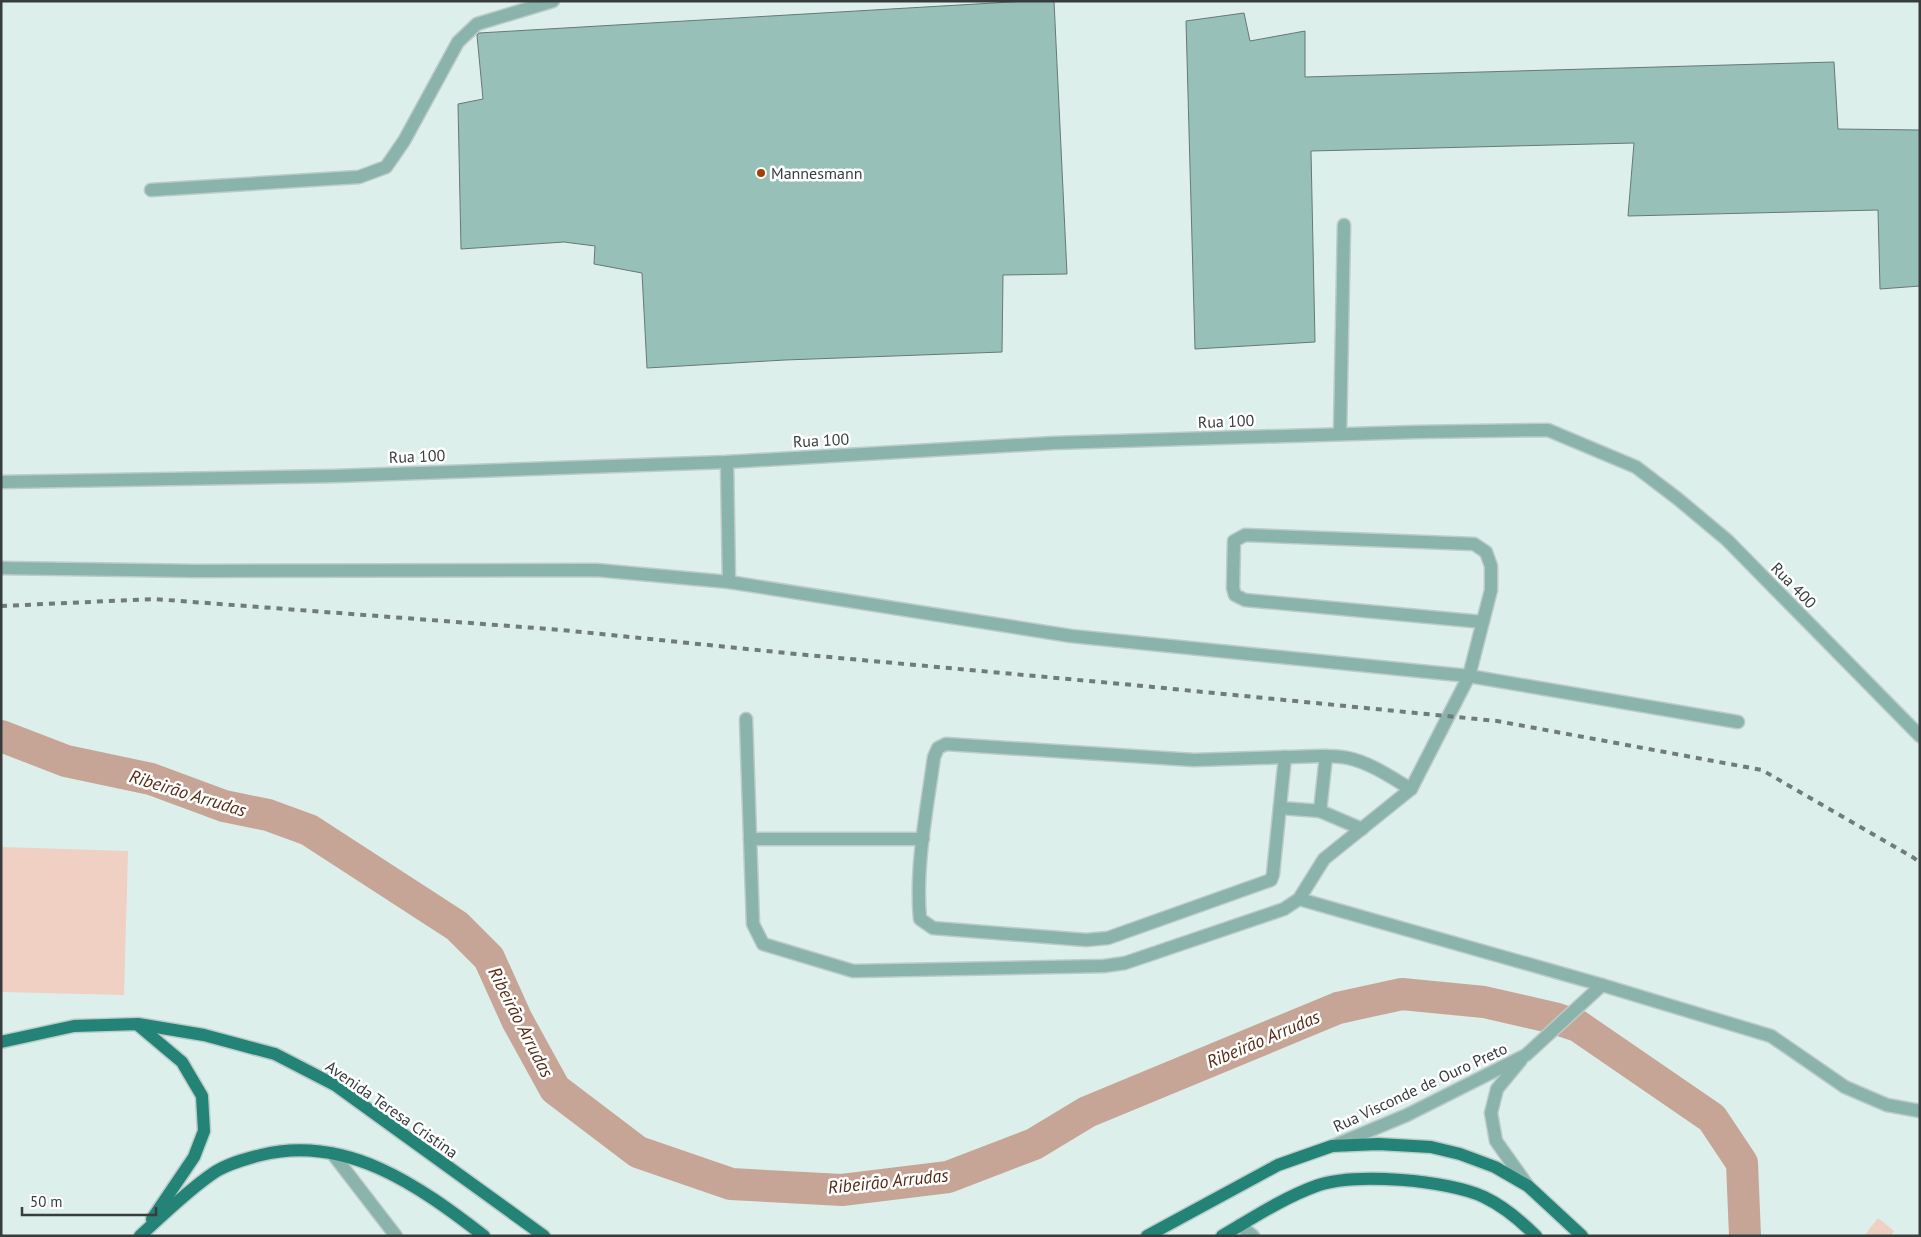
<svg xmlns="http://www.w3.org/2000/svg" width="1921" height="1237" viewBox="0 0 1921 1237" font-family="'PT Sans',sans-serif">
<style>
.pitch{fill:#efd0c2}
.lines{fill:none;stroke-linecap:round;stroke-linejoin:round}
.river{stroke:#c6a596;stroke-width:32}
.building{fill:#97c0b8;stroke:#677975}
.minor-casing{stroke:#bbcbc8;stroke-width:15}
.major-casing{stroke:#bbcbc8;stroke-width:15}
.minor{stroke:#89b3ab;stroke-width:12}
.major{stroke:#238377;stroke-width:12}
.rail{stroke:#717c7a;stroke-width:4;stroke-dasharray:6 6;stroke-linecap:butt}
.poi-dot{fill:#a34100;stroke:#fff;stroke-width:2}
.labels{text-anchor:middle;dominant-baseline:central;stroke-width:5;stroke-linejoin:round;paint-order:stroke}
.poi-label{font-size:16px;fill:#363d3c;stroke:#fff;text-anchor:start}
.street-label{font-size:16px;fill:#363d3c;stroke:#fff}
.water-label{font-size:18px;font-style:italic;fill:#572a14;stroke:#fff}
</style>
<rect width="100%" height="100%" fill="#dcefeb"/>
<g class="pitch">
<path d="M1 847 128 851 124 995 1 992Z"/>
<path d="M1878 1218 1894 1231 1891 1236H1864Z"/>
</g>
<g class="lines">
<path class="river" d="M1 736 66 761 151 779 224 806 268 815 309 830 457 926 489 958 517 1020 555 1089 638 1152 731 1184 842 1190 948 1177 1034 1144 1087 1112 1338 1008 1402 994 1484 1002 1554 1018 1578 1026 1712 1118 1742 1163 1745 1236"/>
</g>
<g class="building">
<path d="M1028 1H1054L1067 274 1003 275 1002 352 785 360 647 368 642 273 594 264 595 246 564 242 461 249 458 104 483 99 477 35 479 33Z"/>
<path d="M1244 13 1250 41 1305 31V77L1834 62 1838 129 1920 130V286L1880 289 1878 210 1628 216 1634 143 1311 151 1315 342 1195 349 1186 21Z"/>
</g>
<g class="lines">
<g class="minor-casing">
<g id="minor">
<path d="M151 190 359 177 386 167 404 141 458 42 477 24 553 1"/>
<path d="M1340 434 1344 225"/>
<path d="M727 462 729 582"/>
<path d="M1 482 335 476 727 462 1053 443 1416 432 1548 430 1636 467 1678 499 1727 540 1920 736"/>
<path d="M1 568 197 571 596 570 729 582 1071 636 1469 676 1738 722"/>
<path d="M746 719 753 924 763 944 853 971 1104 966 1125 963 1284 909 1299 899 1324 859 1411 789 1469 676 1491 590V566L1486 552 1474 544 1245 535 1234 541 1233 588 1235 595 1245 600 1483 622"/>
<path d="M946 744 1194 760 1285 757 1273 874 1271 880 1108 938 1086 940 933 928 920 919C915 868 927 808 934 757L938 748Z"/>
<path d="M1285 757C1306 757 1328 754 1348 758 1371 763 1392 778 1411 789"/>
<path d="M1280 808 1320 811 1362 829"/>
<path d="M1320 811 1326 756"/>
<path d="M750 839H923"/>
<path d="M1299 899 1602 985 1771 1036 1845 1087 1887 1105 1920 1111"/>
<path d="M1521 1060 1497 1089 1491 1113 1496 1141 1528 1186"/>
<path d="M1333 1146 1407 1115 1526 1055 1602 985"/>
<path d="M332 1153 396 1236"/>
<path d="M1240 1225 1253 1236"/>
</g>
</g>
<g class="major-casing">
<g id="major">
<path d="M138 1025 182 1062 202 1096 204 1131 194 1157 152 1219"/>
<path d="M1 1042 74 1026 138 1024 204 1035 275 1054 335 1085 544 1236"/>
<path d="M140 1236C163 1215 186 1192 212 1174 226 1164 245 1159 261 1155 347 1134 419 1186 484 1236"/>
<path d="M1147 1236 1278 1165 1332 1146 1378 1144 1431 1147 1460 1154 1495 1167 1528 1186 1582 1236"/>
<path d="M1222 1236C1253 1218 1283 1198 1316 1186 1354 1172 1448 1180 1484 1197 1503 1206 1521 1221 1536 1236"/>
</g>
</g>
<use href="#minor" class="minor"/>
<use href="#major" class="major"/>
<path class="rail" d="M1 606 154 599 562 630 796 654 1133 685 1497 721 1762 770 1914 858 1920 863"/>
</g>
<circle class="poi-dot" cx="761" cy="173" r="5"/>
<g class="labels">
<g class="poi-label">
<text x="771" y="173">Mannesmann</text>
</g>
<g class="street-label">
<text transform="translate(1226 421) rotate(-2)">Rua 100</text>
<text transform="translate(821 440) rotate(-3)">Rua 100</text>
<text transform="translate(417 456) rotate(-2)">Rua 100</text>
<text transform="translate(1794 585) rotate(46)">Rua 400</text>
<text transform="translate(1420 1087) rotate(-25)">Rua Visconde de Ouro Preto</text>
<text transform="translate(392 1109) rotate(35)">Avenida Teresa Cristina</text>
</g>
<g class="water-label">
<text transform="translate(188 793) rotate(17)">Ribeirão Arrudas</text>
<text transform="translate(521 1022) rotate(63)">Ribeirão Arrudas</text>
<text transform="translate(1263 1039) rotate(-23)">Ribeirão Arrudas</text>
<text transform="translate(888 1181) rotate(-6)">Ribeirão Arrudas</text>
</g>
</g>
<rect width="1921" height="1237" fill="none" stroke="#363d3c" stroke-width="5"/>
<path d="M22 1207v8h134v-8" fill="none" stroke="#363d3c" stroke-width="2.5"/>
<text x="30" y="1207" font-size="15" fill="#363d3c" stroke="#ffffff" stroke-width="4" paint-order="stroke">50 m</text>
</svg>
